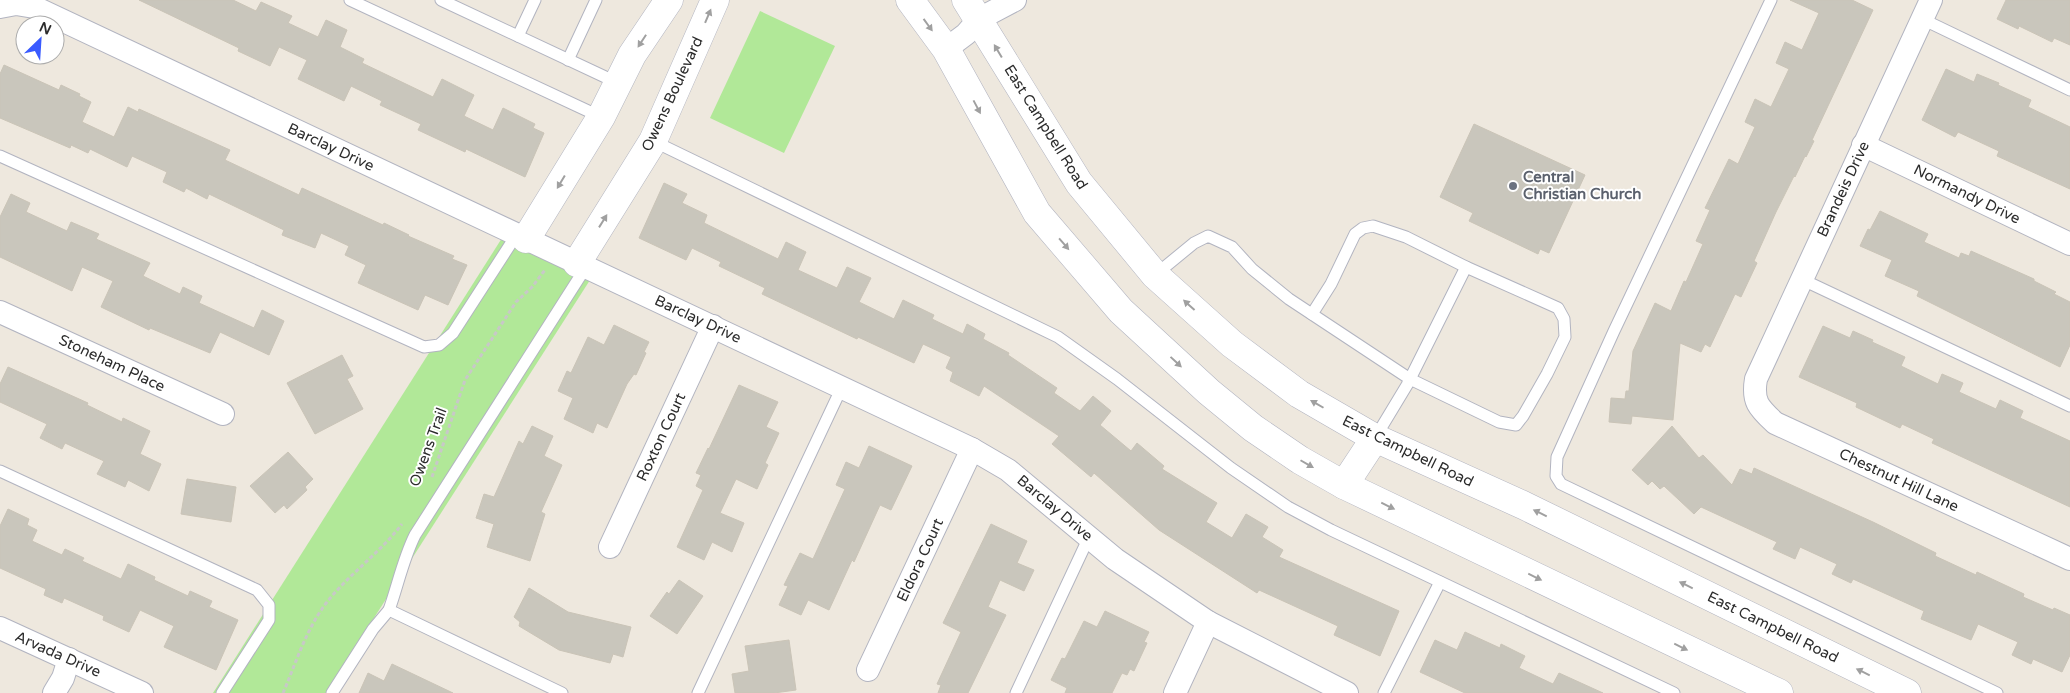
<svg xmlns="http://www.w3.org/2000/svg" width="2070" height="693" viewBox="0 0 2070 693" font-family="'Varela Round',sans-serif">
<style>
.green{fill:#b1e898}
.building{fill:#c9c6bc;stroke:#cac4b7}
.lines{fill:none;stroke-linecap:round;stroke-linejoin:round}
.lane-casing{stroke:#b2b4c0;stroke-width:13}
.street-casing{stroke:#b2b4c0;stroke-width:24}
.secondary-casing{stroke:#b2b4c0;stroke-width:29}
.path{stroke:#c8c8c8;stroke-width:3;stroke-dasharray:4 2.5;stroke-linecap:butt}
.lane{stroke:#fff;stroke-width:11}
.street{stroke:#fff;stroke-width:22}
.secondary{stroke:#fff;stroke-width:28}
.oneway{fill:#a0a0a0}
.worship-dot{fill:#6b7280;stroke:#fff;stroke-width:2}
.labels{text-anchor:middle;dominant-baseline:central;stroke-width:4;stroke-linejoin:round;paint-order:stroke}
.street-label{font-size:15px;fill:#2c2c2c;stroke:#fff}
.worship-label{font-size:15px;font-weight:bold;fill:#5b616d;stroke:#fff;text-anchor:start}
</style>
<rect width="100%" height="100%" fill="#eee8de"/>
<g class="green">
<path d="M760 11 835 46 784 153 710 118Z"/>
<path d="M502 238 590 280 326 693H213Z"/>
</g>
<g class="building">
<path d="M139 0H233L256 11 261 2 292 16 288 23 318 37 326 20 347 30 340 47 364 59 362 63 433 97 442 79 474 95 464 116 493 130 503 108 535 124 533 128 544 133 525 177 466 149 465 152 418 130 421 124 380 105 382 101 351 86 344 101 298 79 307 60 279 47 270 66 238 51 239 48Z"/>
<path d="M1790 0H1852L1873 10 1812 140 1814 141 1806 157 1805 156 1795 177 1794 176 1776 212 1754 261 1757 263 1741 297 1735 294 1710 347 1705 344 1701 352 1680 343 1673 420 1632 416 1631 424 1609 422 1611 398 1625 399 1626 391H1629L1633 351 1655 303 1671 311 1684 281 1686 282 1703 244 1696 241 1710 210 1705 208 1729 159 1738 164 1755 127 1745 122 1755 99 1771 107 1789 69 1776 63 1785 42 1802 50 1819 13Z"/>
<path d="M2006 0H2070V45L2054 38 2052 42 2019 26 2018 29 1997 19Z"/>
<path d="M4 65 59 90 61 85 80 94 79 96 91 102 82 122 114 137 128 107 138 112 139 109 230 150 225 160 299 195 302 188 383 225 384 223 409 235 408 236 454 256 452 259 467 265 448 305 425 295 418 310 358 283 366 265 345 255 349 246 321 233 315 248 282 235 284 230 209 194 207 199 186 188 184 192 163 182 167 172 132 156 127 167 90 149 88 153 71 145 70 148 0 118V74Z"/>
<path d="M1946 69 1974 82 1977 74 1999 83 1998 85 2031 100 2028 107 2070 127V189L1997 156 1999 151 1958 132 1955 137 1922 120Z"/>
<path d="M1474 124 1585 175 1549 253 1540 249 1538 254 1469 221 1473 213 1440 197Z"/>
<path d="M664 183 687 194 682 203 707 215 704 223 778 259 786 242 806 252 798 270 837 288 847 267 871 278 859 302 894 319 903 300 934 315 932 319 963 334 967 324 985 334 983 339 1009 353 1008 355 1057 388 1054 393 1080 411 1093 396 1111 411 1100 425 1131 451 1137 443 1164 466 1162 469 1217 503 1206 522 1232 538 1246 514 1268 527 1262 537 1283 550 1279 557 1399 611 1380 656 1334 635 1338 626 1259 590 1257 593 1159 530 1094 473 1091 477 1052 444 1059 436 984 386 979 396 950 381 953 372 946 368 951 357 923 344 914 363 858 337 857 339 762 294 765 288 719 266 721 262 692 248 686 260 639 238Z"/>
<path d="M11 194 30 203 26 212 67 231 71 222 99 234 96 239 150 263 143 276 180 294 183 287 202 296 199 303 254 328 262 310 284 321 269 355 220 332 210 353 150 328 149 330 101 307 113 281 82 267 72 291 0 257V217Z"/>
<path d="M1880 211 1928 234 1924 242 1959 258 1961 253 1969 256 1971 251 2034 279V281L2056 292 2054 294 2070 302V345L2060 367 1917 296 1919 291 1885 276 1892 260 1860 246 1868 229 1870 230Z"/>
<path d="M614 325 649 342 644 352 646 353 636 375 634 374 627 384 607 428 597 423 593 433 564 419 573 398 558 391 567 371 571 373 588 337 604 345Z"/>
<path d="M1823 326 1850 338 1853 331 1873 340 1872 342 1905 357 1901 366 1938 384 1942 374 1963 383 1959 392 1996 409 2000 400 2023 411 2020 418 2070 441V507L1932 443 1934 439 1902 424 1900 428 1856 407 1857 403 1799 377Z"/>
<path d="M342 355 353 376 347 379 363 409 315 434 287 383Z"/>
<path d="M8 367 88 403 87 405 122 422 123 418 150 431 140 454 161 464 149 491 128 480 125 487 97 474 104 461 65 443 62 449 40 438 47 424 0 402V384Z"/>
<path d="M739 385 778 402 766 427 779 433 765 463 768 465 757 489 736 479 720 513 744 523 732 552 712 542 704 560 677 547 703 490 696 486 701 475 696 473 708 448 709 449Z"/>
<path d="M532 426 553 436 544 456 562 465 541 512 545 514 530 561 487 547 494 524 476 518 484 494 494 497 519 441 523 444Z"/>
<path d="M1672 426 1699 458 1703 455 1732 485 1740 469 1752 474 1754 468 1873 522 1936 553 1935 556 1976 575 1977 572 2024 594 2023 597 2053 610 2054 608 2070 615V655L2062 672 2033 659 2031 664 2012 655 2018 642 1978 624 1971 640 1921 619 1924 611 1853 579 1851 583 1832 574 1837 564 1800 547 1795 559 1773 549 1777 542 1701 507 1694 514 1664 486 1660 489 1652 481 1648 485 1632 470Z"/>
<path d="M869 446 912 466 891 510 880 505 854 562 852 560 829 610 808 600 801 615 779 605 788 586 784 585 800 553 813 559 845 489 836 485 846 462 859 468Z"/>
<path d="M288 452 313 479 305 487 307 490 287 509 284 505 275 513 250 486Z"/>
<path d="M187 479 236 487 231 522 181 514Z"/>
<path d="M8 509 29 519 27 525 37 530 32 541 62 555 65 549 84 558 82 561 121 579 128 564 155 577 154 580 188 596 190 591 212 601 209 607 238 620 216 670 164 647 174 626 140 610 129 632 103 620 104 616 64 598 62 603 44 595 46 589 0 568V526Z"/>
<path d="M991 524 1027 541 1017 563 1034 570 1024 591 1000 580 988 607 1006 615 968 693H938L941 685 937 684 961 632 943 623Z"/>
<path d="M679 580 703 596 677 634 650 616 667 592 669 594Z"/>
<path d="M529 588 568 612 631 627 623 657 613 654 610 663 559 650 519 626 520 622 514 617Z"/>
<path d="M1105 611 1149 632 1144 642 1147 643 1134 671 1130 669 1127 675 1122 673 1112 693H1065L1067 688 1051 680 1062 658 1065 659 1084 621 1097 627Z"/>
<path d="M1465 632 1500 648 1501 644 1525 656 1519 668 1553 684 1559 673 1603 693H1465L1420 672 1435 640 1457 650Z"/>
<path d="M789 640 796 690 774 693H735L732 674 749 671 745 646Z"/>
<path d="M392 664 453 693H359L368 673 384 681Z"/>
</g>
<g class="lines">
<g class="lane-casing">
<g id="lane">
<path d="M350 0 601 117"/>
<path d="M441 0 618 83"/>
<path d="M1771 0 1614 331 1557 457 1556 476 1561 484 1997 693"/>
<path d="M1922 19 2070 90"/>
<path d="M518 36 535 0"/>
<path d="M568 60 596 0"/>
<path d="M653 141 1058 337 1117 379 1231 468 1288 507 1331 530 1674 693"/>
<path d="M0 156 424 347 439 345 453 333 517 234"/>
<path d="M1155 275 1194 243 1208 236 1232 247 1252 269 1289 299 1410 379 1499 422 1516 425 1523 416 1547 374 1565 337 1564 319 1558 308 1466 267 1407 385 1375 438"/>
<path d="M1801 279 2070 406"/>
<path d="M1312 314 1331 284 1355 234 1363 228 1373 226 1406 237 1466 267"/>
<path d="M0 471 257 590 269 605V620L222 693"/>
<path d="M332 693 373 629 389 610"/>
<path d="M562 693 389 610C398 585 403 559 415 535L586 267"/>
<path d="M698 693 842 387"/>
<path d="M1016 693 1089 537"/>
<path d="M1384 693 1440 582"/>
</g>
</g>
<g class="street-casing">
<g id="street">
<path d="M1931 0 1756 379C1752 402 1759 408 1775 423L2070 559"/>
<path d="M0 7 16 4 34 7 972 449 1008 470 1115 559 1208 622 1347 693"/>
<path d="M946 49 966 34 979 19 1015 0"/>
<path d="M1863 145 2070 244"/>
<path d="M0 312 223 414"/>
<path d="M610 547 713 326"/>
<path d="M0 628 142 693"/>
<path d="M868 670 972 449"/>
<path d="M54 693 63 678 69 659"/>
<path d="M1175 693 1208 622"/>
</g>
</g>
<g class="secondary-casing">
<g id="secondary">
<path d="M910 0 946 49 1037 213 1121 311 1209 392 1253 428 1300 460 1344 485 1779 693"/>
<path d="M966 0 1079 183 1155 275 1232 344 1299 394 1375 438 1523 505 1907 693"/>
<path d="M526 239 601 117 632 55 669 0"/>
<path d="M577 263 653 141 715 0"/>
<path d="M1344 485 1375 438"/>
</g>
</g>
<g class="path">
<path d="M432 477 465 380 516 302 532 287 545 270"/>
<path d="M283 693C296 663 306 629 327 602 349 574 380 553 402 524"/>
</g>
<use href="#lane" class="lane"/>
<use href="#street" class="street"/>
<use href="#secondary" class="secondary"/>
</g>
<defs><path id="oneway-solid" d="M-6-.8H1V-3.2L6.5 0L1 3.2V.8H-6Z" transform="scale(1.25)"/></defs>
<g class="oneway">
<use href="#oneway-solid" transform="translate(708 16) rotate(-67)"/>
<use href="#oneway-solid" transform="translate(928 25) rotate(54)"/>
<use href="#oneway-solid" transform="translate(642 41) rotate(123)"/>
<use href="#oneway-solid" transform="translate(998 51) rotate(-121)"/>
<use href="#oneway-solid" transform="translate(977 107) rotate(62)"/>
<use href="#oneway-solid" transform="translate(561 182) rotate(121)"/>
<use href="#oneway-solid" transform="translate(603 221) rotate(-58)"/>
<use href="#oneway-solid" transform="translate(1064 244) rotate(49)"/>
<use href="#oneway-solid" transform="translate(1189 305) rotate(-138)"/>
<use href="#oneway-solid" transform="translate(1176 362) rotate(43)"/>
<use href="#oneway-solid" transform="translate(1317 404) rotate(-150)"/>
<use href="#oneway-solid" transform="translate(1307 464) rotate(30)"/>
<use href="#oneway-solid" transform="translate(1388 506) rotate(26)"/>
<use href="#oneway-solid" transform="translate(1540 513) rotate(-154)"/>
<use href="#oneway-solid" transform="translate(1535 577) rotate(26)"/>
<use href="#oneway-solid" transform="translate(1686 585) rotate(-154)"/>
<use href="#oneway-solid" transform="translate(1681 647) rotate(26)"/>
<use href="#oneway-solid" transform="translate(1863 672) rotate(-154)"/>
</g>
<circle class="worship-dot" cx="1513" cy="186" r="5"/>
<g class="labels">
<g class="street-label">
<text transform="translate(672 94) rotate(-65)">Owens Boulevard</text>
<text transform="translate(1046 127) rotate(58)">East Campbell Road</text>
<text transform="translate(331 147) rotate(25)">Barclay Drive</text>
<text transform="translate(1843 189) rotate(-65)">Brandeis Drive</text>
<text transform="translate(1967 194) rotate(26)">Normandy Drive</text>
<text transform="translate(698 319) rotate(25)">Barclay Drive</text>
<text transform="translate(112 363) rotate(25)">Stoneham Place</text>
<text transform="translate(661 437) rotate(-65)">Roxton Court</text>
<text transform="translate(428 447) rotate(-70)">Owens Trail</text>
<text transform="translate(1408 451) rotate(26)">East Campbell Road</text>
<text transform="translate(1899 480) rotate(25)">Chestnut Hill Lane</text>
<text transform="translate(1055 508) rotate(40)">Barclay Drive</text>
<text transform="translate(920 560) rotate(-65)">Eldora Court</text>
<text transform="translate(1773 627) rotate(26)">East Campbell Road</text>
<text transform="translate(58 654) rotate(24)">Arvada Drive</text>
</g>
<g class="worship-label">
<text x="1523" y="177">Central<tspan x="1523" dy="17">Christian Church</tspan></text>
</g>
</g>
<g transform="translate(40 40) rotate(25)"><circle r="24" fill="#ffffff" stroke="#ababab"/>
<path d="M0-4L9 19L0 12L-9 19Z" fill="#3a5bff"/>
<text y="-8" font-size="14" font-weight="bold" text-anchor="middle" fill="#2c2c2c">N</text>
</g>
</svg>
